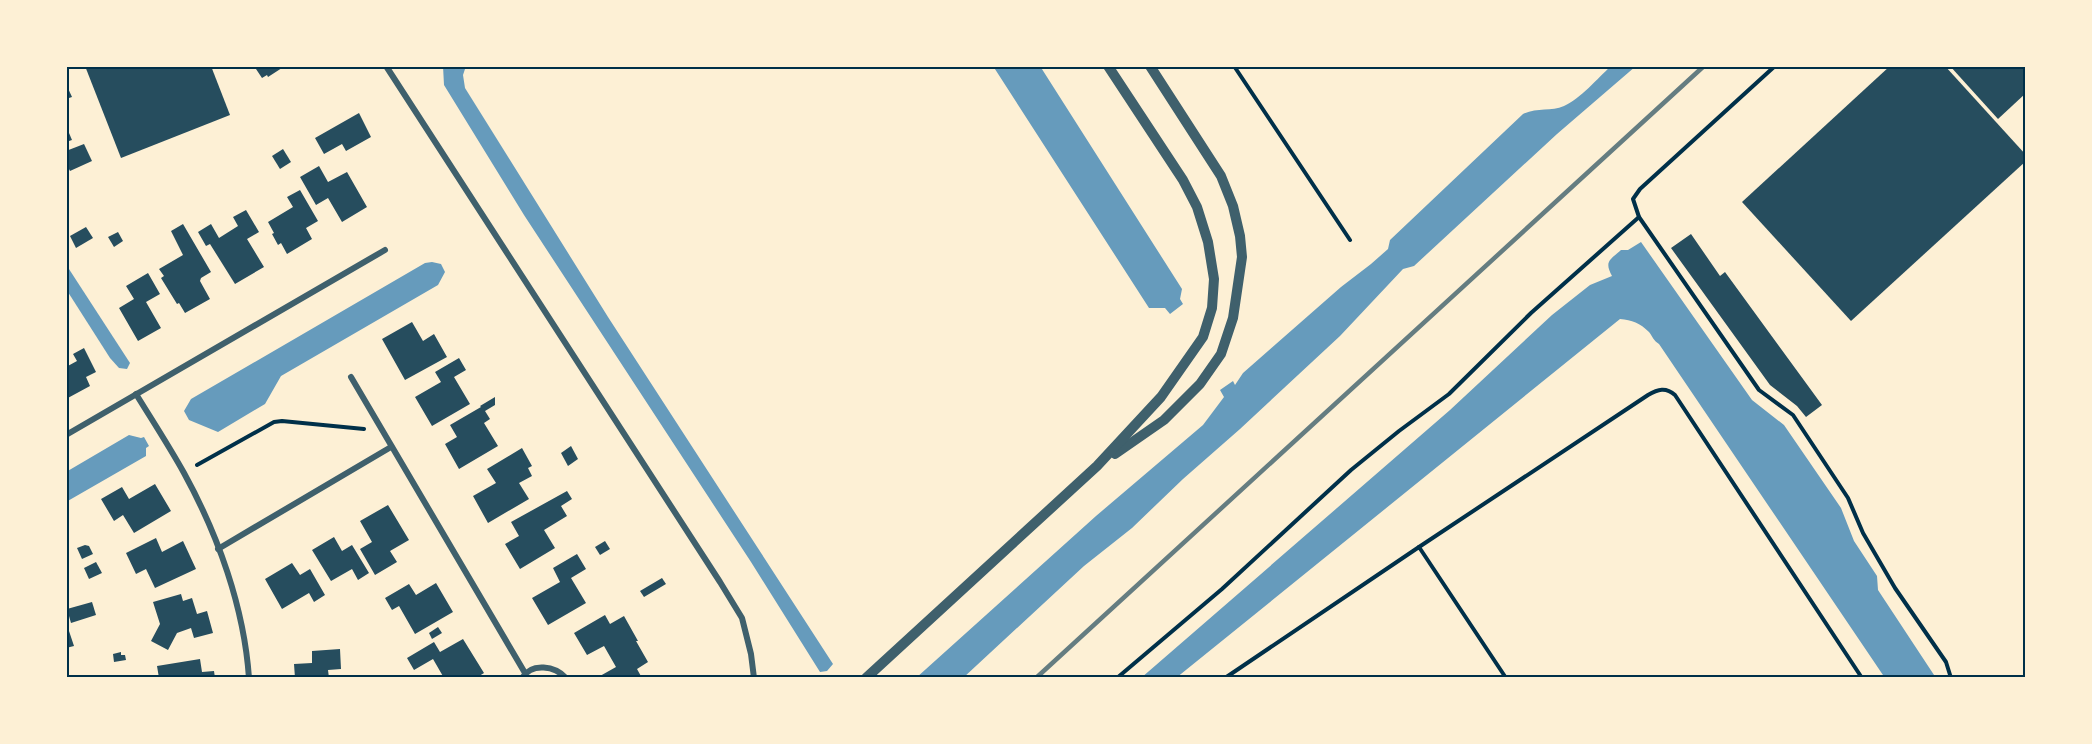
<svg xmlns="http://www.w3.org/2000/svg" width="2092" height="744" viewBox="0 0 2092 744" font-family="'Archivo Narrow',sans-serif">
<style>
.water{fill:#669bbc}
.building{fill:#264d5e}
.lines{fill:none;stroke-linecap:round;stroke-linejoin:round}
.path{stroke:#003049;stroke-width:4}
.minor{stroke:#3f606c;stroke-width:6}
.tertiary{stroke:#3f606c;stroke-width:10}
.rail{stroke:#657d81;stroke-width:4.5}
.neatline{fill:none;stroke:#003049;stroke-width:2}
</style>
<rect width="100%" height="100%" fill="#fdf0d5"/>
<g class="water">
<path d="M443 66H466L463 75 465 88 608 317 833 664 827 671 820 672 751 562 524 215 444 85Z"/>
<path d="M993 66H1040L1182 289 1180 299 1183 304 1170 314 1165 308H1149Z"/>
<path d="M1611 66H1636L1557 134 1414 266 1403 269 1340 336 1240 429 1183 479 1132 528 1084 566 963 678H916L1096 516 1203 425 1224 397 1220 390 1233 381 1235 385 1243 373 1341 287 1371 264 1388 249 1390 240 1523 114C1537 107 1551 112 1564 106 1580 99 1598 78 1611 66Z"/>
<path d="M1641 242 1752 400 1784 425 1841 508 1854 541 1877 576 1878 590 1936 678H1885L1659 344C1653 340 1653 337 1649 332 1640 323 1632 320 1620 319L1176 678H1141L1450 410 1552 315 1590 285 1612 276C1604 261 1610 260 1621 250H1628Z"/>
<path d="M432 262 441 264 445 272 438 285 281 376 265 404 218 432 189 420 184 411 191 399 425 263Z"/>
<path d="M67 266 130 363 127 369 119 368 110 358 66 289Z"/>
<path d="M129 435 141 438 144 437 149 446 146 448V456L66 502V472Z"/>
</g>
<g class="building">
<path d="M85 66H211L230 115 121 158Z"/>
<path d="M254 66H285L268 77 267 75 262 78Z"/>
<path d="M1890 66H1945L2026 155V161L1851 321 1742 202Z"/>
<path d="M1950 66H2026V93L1998 119Z"/>
<path d="M66 84 72 97 66 99Z"/>
<path d="M359 113 371 137 346 151 342 144 324 154 315 138Z"/>
<path d="M66 126 72 140 66 142Z"/>
<path d="M84 144 92 161 70 171 66 163V151Z"/>
<path d="M283 149 291 162 280 169 272 156Z"/>
<path d="M319 166 328 182 347 172 367 207 342 222 328 198 316 205 300 177Z"/>
<path d="M300 190 318 221 306 228 312 239 287 254 281 243 278 245 272 234 274 233 268 222 293 207 287 197Z"/>
<path d="M246 210 259 232 247 239 264 267 235 284 210 244 206 246 198 232 211 224 219 238 238 226 233 217Z"/>
<path d="M183 224 211 272 201 278 200 281 210 299 185 313 179 303 177 304 161 278 164 276 159 269 183 255 171 231Z"/>
<path d="M86 227 93 238 76 248 70 236Z"/>
<path d="M118 232 123 241 114 247 108 237Z"/>
<path d="M1691 234 1720 276 1725 272 1822 405 1806 417 1797 406 1770 385 1671 248Z"/>
<path d="M148 273 160 294 146 302 161 328 138 341 119 308 134 299 126 286Z"/>
<path d="M412 322 423 341 434 334 447 357 405 380 382 339Z"/>
<path d="M84 348 96 372 86 377 90 386 66 399V367L77 361 73 354Z"/>
<path d="M459 358 466 370 454 377 470 404 432 426 415 397 441 382 435 372Z"/>
<path d="M495 397V405L485 411 490 419 484 423 498 446 459 469 445 444 457 437 450 425 481 407 480 406Z"/>
<path d="M571 446 578 459 568 466 561 453Z"/>
<path d="M522 448 532 466 528 468 532 476 519 483 529 499 488 523 473 496 496 483 487 469Z"/>
<path d="M155 484 171 511 134 533 123 515 114 521 101 499 122 487 129 499Z"/>
<path d="M567 491 572 499 561 506 567 516 544 530 555 548 520 569 505 544 519 536 511 522Z"/>
<path d="M388 505 409 540 390 551 397 562 375 575 360 549 372 542 360 521Z"/>
<path d="M334 537 342 551 352 545 369 573 358 580 352 569 331 581 312 550Z"/>
<path d="M156 538 162 552 183 541 196 569 155 588 146 569 136 574 126 553Z"/>
<path d="M605 541 610 549 600 555 595 547Z"/>
<path d="M85 545 89 546 93 554 82 559 77 548Z"/>
<path d="M577 554 586 569 571 578 586 603 548 625 532 598 560 582 553 568Z"/>
<path d="M96 562 102 573 89 579 84 568Z"/>
<path d="M292 563 300 575 310 569 325 595 314 602 309 593 282 609 265 579Z"/>
<path d="M662 578 666 584 644 597 640 591Z"/>
<path d="M436 583 453 612 415 634 399 606 392 610 385 598 409 584 416 595Z"/>
<path d="M181 594 183 601 192 598 197 614 207 611 213 633 194 638 191 628 177 633 168 650 151 641 160 624 153 602Z"/>
<path d="M92 602 96 615 71 623 67 609Z"/>
<path d="M605 615 610 624 624 616 638 641H636L648 662 637 669 642 678H601L600 676 616 667 604 646 587 655 574 633Z"/>
<path d="M438 627 442 633 432 639 429 633Z"/>
<path d="M66 628H68L74 646 66 648Z"/>
<path d="M463 639 484 673 476 678H444L433 659 414 670 407 658 434 642 440 652Z"/>
<path d="M340 649 341 669 328 670 329 678H295L294 664 312 663V651Z"/>
<path d="M121 652V655H125L126 660 114 662 113 654Z"/>
<path d="M200 659 202 672 214 671 215 678H159L157 666Z"/>
</g>
<g class="lines">
<g class="path">
<path d="M1234 66 1350 240"/>
<path d="M1775 66 1640 189 1633 199 1639 217 1759 390 1793 415 1848 498 1863 533 1895 588 1946 662 1951 678"/>
<path d="M197 465 274 422 282 421 364 429"/>
<path d="M1419 547 1648 395C1658 389 1666 387 1675 395L1862 678"/>
<path d="M1117 678 1222 589 1351 470 1399 431 1449 394 1531 313 1639 217"/>
<path d="M1225 678 1419 547 1506 678"/>
</g>
<g class="minor">
<path d="M386 66 720 582 742 618 751 654 754 678"/>
<path d="M351 377 525 673"/>
<path d="M136 394C152 420 169 446 184 473 218 535 244 607 249 678"/>
<path d="M66 435 385 250"/>
<path d="M218 549 391 447"/>
<path d="M522 678C532 662 555 666 566 678"/>
</g>
<g class="tertiary">
<path d="M1115 454 1164 420 1200 384 1221 354 1233 318 1242 257 1240 236 1233 206 1221 176 1150 66"/>
<path d="M866 678 1097 466 1161 397 1203 337 1212 308 1214 279 1208 242 1197 207 1183 180 1108 66"/>
</g>
<path class="rail" d="M1036 678 1704 66"/>
</g>
<rect width="2092" height="744" fill="none" stroke="#fdf0d5" stroke-width="135"/>
<rect x="68" y="68" width="1956" height="608" class="neatline"/>
</svg>
